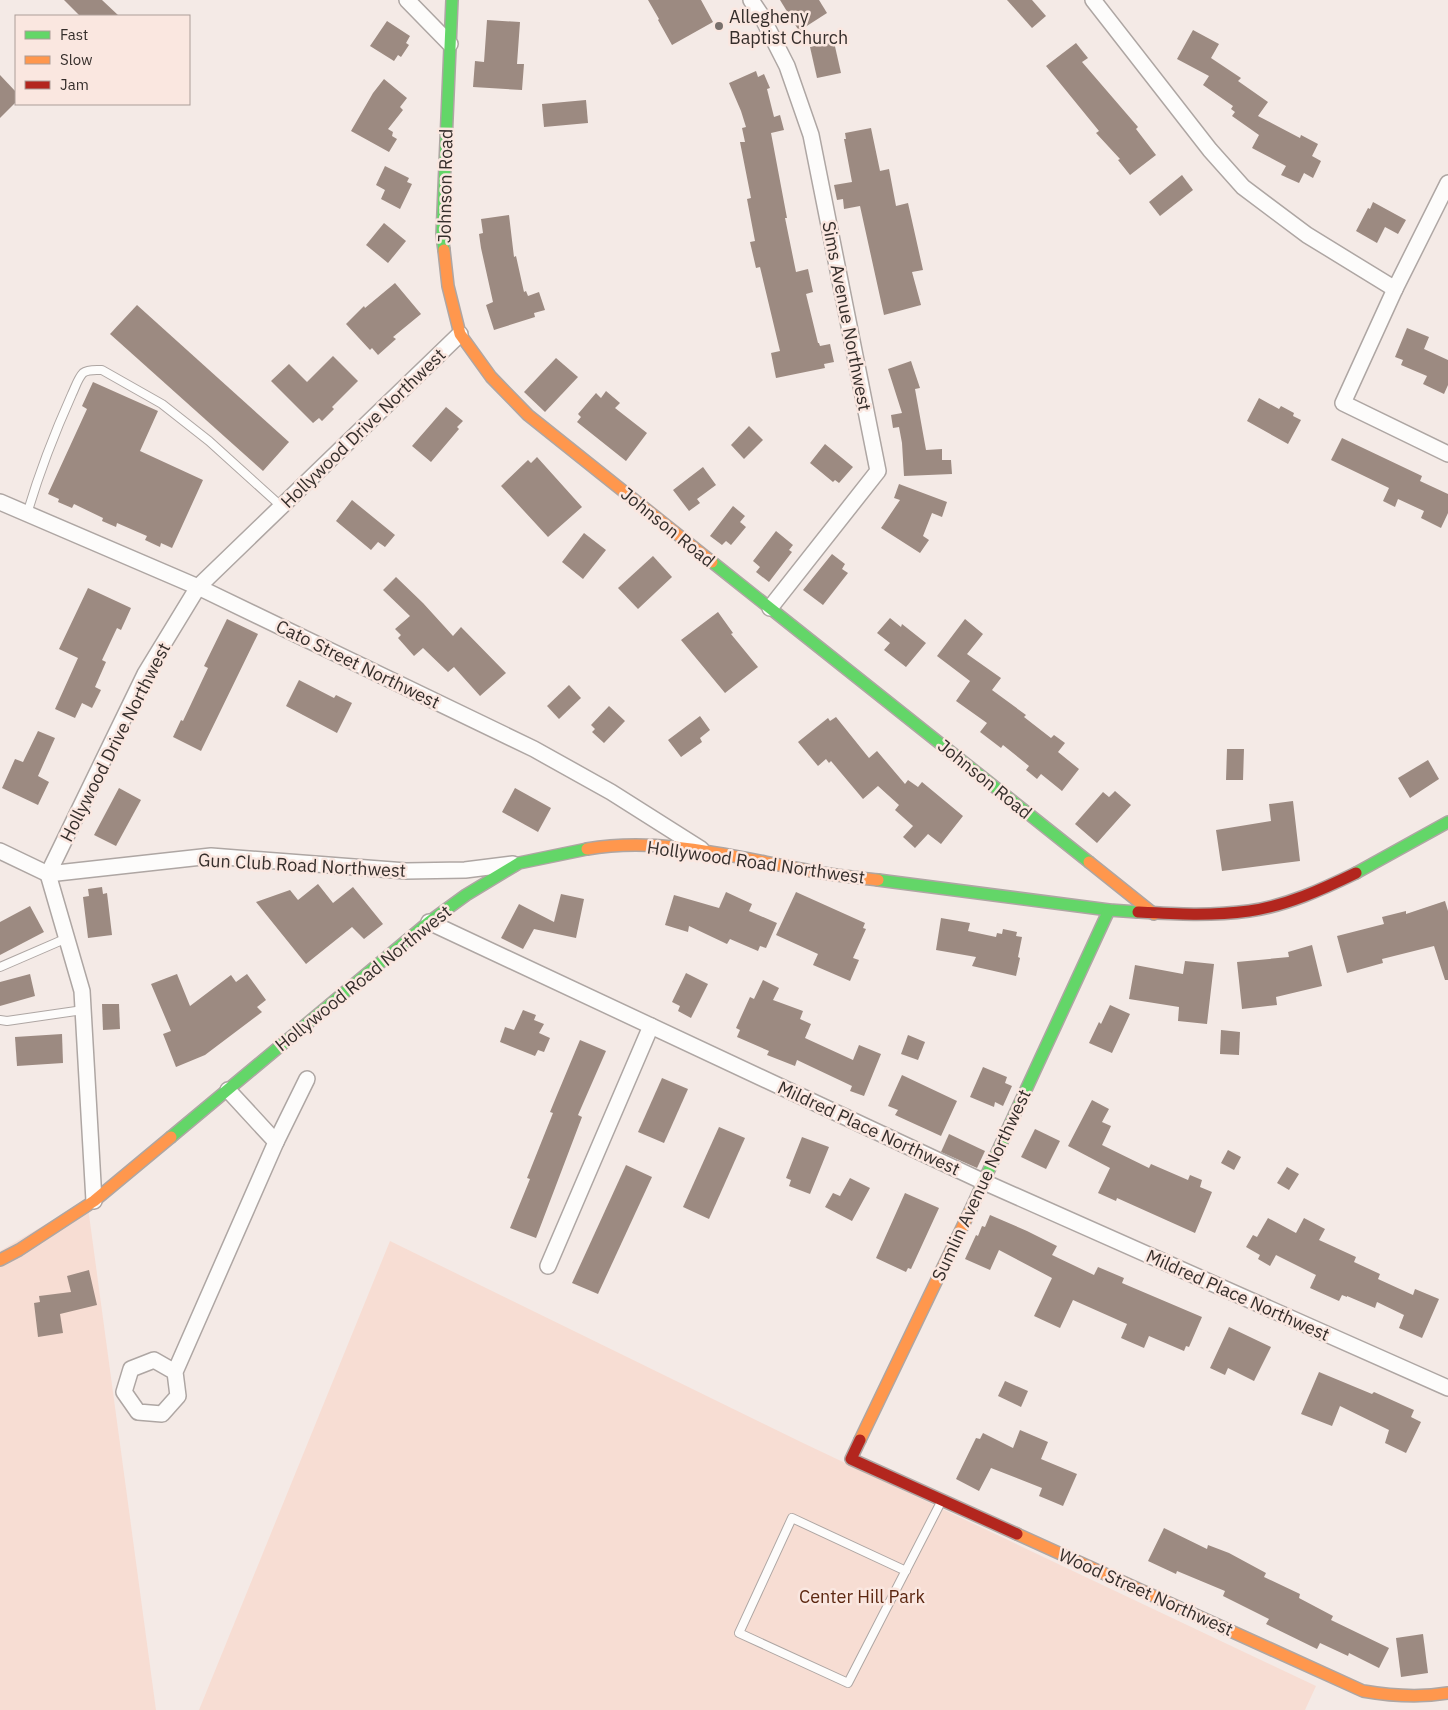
<svg xmlns="http://www.w3.org/2000/svg" width="1448" height="1710" viewBox="0 0 1448 1710" font-family="'IBM Plex Sans',sans-serif">
<style>
.green{fill:#f7ddd3}
.building{fill:#9c8a81}
.lines{fill:none;stroke-linecap:round;stroke-linejoin:round}
.lane-casing{stroke:#aea6a3;stroke-width:10}
.street-casing{stroke:#aea6a3;stroke-width:18}
.fast-casing{stroke:#aea6a3;stroke-width:14}
.slow-casing{stroke:#aea6a3;stroke-width:14}
.jam-casing{stroke:#aea6a3;stroke-width:14}
.lane{stroke:#fdfcfb;stroke-width:8}
.street{stroke:#fdfcfb;stroke-width:15}
.fast{stroke:#63d668;stroke-width:11}
.slow{stroke:#ff974d;stroke-width:11}
.jam{stroke:#b3261e;stroke-width:11}
.poi-dot{fill:#78706c;stroke:#fae7e0;stroke-width:2}
.labels{text-anchor:middle;dominant-baseline:central;stroke-width:5;stroke-linejoin:round;paint-order:stroke}
.poi-label{font-size:18px;fill:#352e2b;stroke:#fae7e0;text-anchor:start}
.street-label{font-size:18px;fill:#352e2b;stroke:#fae7e0}
.park-label{font-size:18px;fill:#5c2710;stroke:#fae7e0}
</style>
<rect width="100%" height="100%" fill="#f4eae6"/>
<g class="green">
<path d="M87 1200 156 1710H0V1251Z"/>
<path d="M390 1241 803 1443 1316 1686 1305 1710H199Z"/>
</g>
<g class="building">
<path d="M64 0H102L119 16H80Z"/>
<path d="M648 0H701L713 22 672 45 658 20 659 19Z"/>
<path d="M780 0H819L827 13 799 31Z"/>
<path d="M1007 0H1032L1046 16 1032 28Z"/>
<path d="M487 20 520 22 517 64H524L522 90 473 87 475 61 484 62Z"/>
<path d="M387 21 410 36 406 43 409 45 401 57 398 55 394 61 370 46Z"/>
<path d="M1193 30 1219 44 1211 58 1241 78 1238 81 1268 102 1258 116 1300 138 1301 135 1318 144 1312 156 1321 161 1313 178 1304 173 1299 183 1281 175 1286 166 1252 148 1259 135 1232 116 1235 112 1231 109 1233 106 1203 85 1209 76 1177 59Z"/>
<path d="M834 42 841 73 817 78 810 47Z"/>
<path d="M1076 43 1088 58 1082 62 1138 127 1136 129 1156 155 1130 175 1118 160 1120 159 1096 133 1099 131 1046 66Z"/>
<path d="M756 71 758 77 764 74 770 88 767 89 774 117 780 115 784 130 771 133 787 218H785L796 272 808 269 813 292 806 294 818 343H819L820 346 830 344 834 362 824 364 825 368 776 378 771 353 780 351 760 267 756 268 750 242 755 241 747 199 751 198 740 142H745L742 128 746 127 741 111 729 83Z"/>
<path d="M0 75 16 92V102L0 118Z"/>
<path d="M384 79 407 98 400 107 403 110 388 129 393 132 392 136 397 139 389 152 351 131 373 93Z"/>
<path d="M586 100 588 123 544 127 542 104Z"/>
<path d="M871 128 880 171 889 169 896 206 908 203 923 270 912 272 921 305 884 315 860 206 844 209 843 199 837 200 834 185 852 182 844 139H846L845 133Z"/>
<path d="M385 166 409 178 407 182 412 184 400 209 381 199 385 190 376 185Z"/>
<path d="M1182 175 1193 190 1160 216 1149 202Z"/>
<path d="M1373 202 1406 220 1398 234 1385 227 1377 243 1356 231 1368 208 1370 209Z"/>
<path d="M509 215 514 257 516 256 524 292 526 291 528 296 539 292 545 310 534 313 535 317 494 330 486 305 493 302 481 248 479 234 483 233 481 219Z"/>
<path d="M384 223 406 241 388 263 366 245Z"/>
<path d="M395 283 421 314 393 337 396 339 378 355 372 348 370 350 346 324 364 306 365 308Z"/>
<path d="M137 305 289 442 263 471 110 334Z"/>
<path d="M1407 328 1429 337 1424 349 1448 360V385L1444 394 1423 384 1427 376 1401 365 1403 360 1395 357Z"/>
<path d="M333 356 358 381 332 407 334 409 322 421 319 418 313 423 271 381 289 364 307 382Z"/>
<path d="M556 358 578 377 545 412 524 392Z"/>
<path d="M911 361 920 388 915 389 926 450 942 449V460H951L952 474 904 476 902 443 899 427 893 428 891 415 902 413 888 369Z"/>
<path d="M93 382 158 411 140 451 203 480 172 548 161 543 160 547 145 540 147 536 117 523 116 527 102 521 103 518 74 504 72 508 58 502 59 499 48 494 87 409 82 406Z"/>
<path d="M606 391 620 403 615 408 647 433 626 461 577 422 581 417 578 414 596 393 601 398Z"/>
<path d="M1259 398 1279 409 1281 406 1294 413 1293 416 1301 420 1288 444 1247 421Z"/>
<path d="M446 407 463 421 457 427 459 429 431 462 412 446Z"/>
<path d="M749 426 763 440 744 459 731 445Z"/>
<path d="M1342 438 1422 476 1420 481 1448 494V513L1441 528 1421 518 1424 511 1398 499 1395 507 1383 501 1389 488 1331 460Z"/>
<path d="M825 444 853 467 839 483 835 480 833 482 810 463Z"/>
<path d="M537 457 582 507 548 537 501 486 528 460 531 463Z"/>
<path d="M703 467 716 485 697 499 700 503 689 511 673 490Z"/>
<path d="M899 484 947 502 942 517 932 513 923 536 929 540 920 553 881 528 900 500 894 498Z"/>
<path d="M352 500 395 535 385 547 378 542 371 550 336 521Z"/>
<path d="M733 506 745 516 740 522 746 527 731 545 726 541 722 545 710 536Z"/>
<path d="M776 531 793 545 789 550 792 552 769 582 756 572 760 567 753 561Z"/>
<path d="M584 533 606 550 583 579 562 562Z"/>
<path d="M832 554 845 564 842 569 848 573 823 605 803 590Z"/>
<path d="M653 556 672 577 638 609 618 588Z"/>
<path d="M396 577 423 603 453 636 461 627 506 673 480 696 454 667 448 672 423 648 414 656 398 638 401 635 395 629 410 616 383 590Z"/>
<path d="M88 588 131 608 121 630 117 628 102 660 106 662 95 687 101 690 92 708 82 703 75 718 55 709 78 658 59 649Z"/>
<path d="M718 612 733 633 731 634 758 667 725 693 681 640Z"/>
<path d="M890 618 901 627 902 624 926 643 906 667 884 650 890 643 877 633Z"/>
<path d="M227 619 258 634 201 751 173 737 181 720 183 721 208 668 204 666Z"/>
<path d="M965 619 983 634 967 654 1001 678 992 690 1026 715 1024 717 1051 738 1054 735 1065 743 1058 752 1079 769 1062 791 1041 774 1037 779 1026 770 1029 766 1003 745 1001 748 980 732 987 723 956 701 970 681 937 656Z"/>
<path d="M299 680 334 698 336 695 352 703 337 733 286 706Z"/>
<path d="M569 685 581 698 559 719 547 706Z"/>
<path d="M609 706 625 721 604 743 592 732 595 729 591 725Z"/>
<path d="M700 716 710 730 700 738 702 742 681 757 668 740Z"/>
<path d="M836 717 869 758 877 751 905 784 908 780 918 787 922 782 963 816 941 844 928 834 915 848 903 837 913 826 895 810 899 805 878 786 863 799 831 761 829 763 826 759 818 766 798 742 828 718 830 721Z"/>
<path d="M38 731 55 738 38 776 49 782 38 805 2 788 15 759 23 762Z"/>
<path d="M1227 749H1244L1243 780H1226Z"/>
<path d="M1428 760 1439 779 1410 798 1398 778Z"/>
<path d="M119 788 141 800 116 846 94 835Z"/>
<path d="M515 788 551 808 538 832 502 812Z"/>
<path d="M1115 791 1131 805 1097 843 1075 824 1103 792 1109 797Z"/>
<path d="M1293 801 1300 861 1222 871 1216 830 1271 821 1269 804Z"/>
<path d="M318 884 333 903 353 887 383 924 364 939 352 927 306 964 256 902 290 890 298 900Z"/>
<path d="M102 887 103 894 107 893 112 935 88 938 83 897 89 896 88 889Z"/>
<path d="M726 892 752 904 749 911 777 923 766 948 760 946 758 951 730 939 727 944 689 926 688 932 665 925 674 895 719 908Z"/>
<path d="M796 892 865 923 863 928 866 929 853 958 859 960 850 981 813 965 818 954 776 935Z"/>
<path d="M561 894 584 899 576 938 534 929 523 949 501 938 519 904 554 922Z"/>
<path d="M1445 901 1448 911V980H1445L1434 946 1382 959 1383 963 1347 973 1337 936 1384 924 1382 917 1406 911V914Z"/>
<path d="M30 906 44 932 0 955V922Z"/>
<path d="M941 918 970 923 968 931 996 937 997 933 1002 934 1003 929 1017 932 1016 936 1022 937 1018 957 1020 958 1016 976 972 966 976 957 936 950Z"/>
<path d="M1312 945 1322 986 1276 997 1277 1005 1242 1009 1237 962 1289 957 1288 952Z"/>
<path d="M1185 961 1214 964 1207 1024 1178 1021 1179 1007 1129 999 1135 965 1183 974Z"/>
<path d="M686 973 708 984 691 1018 678 1011 680 1006 672 1002Z"/>
<path d="M30 974 35 996 0 1006V982Z"/>
<path d="M177 974 190 1006 231 975 236 982 247 974 266 1000 257 1007 262 1012 205 1055 176 1067 163 1034 171 1031 151 984Z"/>
<path d="M763 980 779 988 773 1000 803 1011 800 1019 811 1024 805 1038 853 1060 859 1045 881 1054 864 1096 850 1091 852 1086 797 1060 795 1066 767 1055 769 1051 737 1037 740 1030 736 1028 750 997 754 999Z"/>
<path d="M102 1004H119L120 1029 103 1030Z"/>
<path d="M1110 1005 1130 1014 1112 1053 1089 1043 1099 1022 1101 1024Z"/>
<path d="M523 1010 536 1015 534 1020 544 1024 539 1033 550 1038 544 1052 538 1050 535 1056 500 1042 505 1027 514 1030Z"/>
<path d="M1221 1030 1240 1032 1239 1055 1220 1054Z"/>
<path d="M62 1034 63 1063 17 1066 15 1037Z"/>
<path d="M908 1035 925 1042 918 1060 901 1054Z"/>
<path d="M580 1040 606 1051 578 1115 582 1117 536 1238 510 1228 530 1179 527 1178 553 1113 550 1112 557 1095Z"/>
<path d="M983 1067 1007 1077 1005 1083 1012 1086 1003 1106 995 1102 994 1107 970 1097Z"/>
<path d="M902 1075 957 1101 941 1136 895 1115 898 1110 888 1106Z"/>
<path d="M662 1078 688 1089 664 1143 638 1132Z"/>
<path d="M1092 1100 1109 1109 1102 1122 1111 1126 1102 1145 1149 1168 1151 1164 1188 1180 1190 1175 1202 1180 1200 1187 1212 1192 1195 1233 1117 1198 1116 1201 1098 1193 1110 1168 1068 1146Z"/>
<path d="M719 1127 745 1138 709 1219 683 1207Z"/>
<path d="M1035 1129 1060 1141 1046 1169 1021 1157Z"/>
<path d="M949 1134 985 1151 977 1168 941 1152Z"/>
<path d="M802 1137 829 1147 810 1194 789 1186 791 1180 786 1178Z"/>
<path d="M1228 1150 1241 1157 1234 1170 1221 1163Z"/>
<path d="M626 1165 652 1177 598 1294 572 1283Z"/>
<path d="M1287 1167 1299 1174 1289 1190 1277 1183Z"/>
<path d="M850 1178 870 1188 852 1221 825 1207 833 1193 840 1196Z"/>
<path d="M905 1193 939 1208 911 1269 908 1268 906 1272 876 1258Z"/>
<path d="M990 1215 1027 1231 1057 1246 1052 1255 1094 1275 1098 1267 1124 1278 1122 1283 1202 1317 1189 1347 1186 1346 1184 1351 1149 1336 1144 1348 1121 1338 1127 1324 1073 1300 1060 1328 1034 1316 1052 1278 999 1250 990 1270 965 1259 976 1235 978 1236 982 1226 985 1227Z"/>
<path d="M1268 1218 1296 1233 1304 1218 1325 1229 1319 1240 1356 1257 1354 1262 1380 1274 1378 1279 1413 1295 1415 1289 1439 1299 1422 1338 1399 1328 1404 1315 1377 1302 1375 1308 1347 1296V1297L1342 1295 1339 1301 1310 1288 1316 1275 1276 1255 1270 1266 1258 1259 1260 1255 1246 1247 1253 1235 1257 1237Z"/>
<path d="M89 1270 97 1305 60 1314 63 1333 38 1337 34 1303 40 1302 39 1296 71 1292 67 1276Z"/>
<path d="M1229 1327 1271 1347 1254 1381 1228 1368 1225 1375 1210 1368Z"/>
<path d="M1319 1372 1372 1394 1374 1392 1414 1410 1411 1417 1421 1422 1406 1453 1385 1443 1389 1430 1340 1406 1332 1426 1301 1414Z"/>
<path d="M1005 1381 1028 1391 1021 1407 998 1396Z"/>
<path d="M1020 1430 1048 1442 1041 1459 1077 1474 1063 1506 1039 1496 1042 1488 991 1468 979 1491 956 1479 976 1438 980 1439 983 1433 1013 1448Z"/>
<path d="M1164 1528 1207 1549 1208 1545 1229 1553 1266 1573 1264 1577 1300 1594 1299 1598 1333 1616 1331 1620 1389 1648 1379 1668 1349 1653 1348 1656 1320 1643 1317 1649 1266 1624 1269 1619 1223 1596 1225 1591 1177 1571 1176 1574 1148 1561Z"/>
<path d="M1423 1634 1428 1673 1401 1677 1396 1638Z"/>
</g>
<g class="lines">
<g class="lane-casing">
<g id="lane">
<path d="M27 514C39 473 55 432 72 394 75 388 78 378 83 373 88 369 96 370 102 370L162 404 209 441 282 507"/>
<path d="M0 967 67 938"/>
<path d="M0 1020 7 1021 83 1010"/>
<path d="M906 1571 792 1518 739 1633 848 1683 941 1502"/>
</g>
</g>
<g class="street-casing">
<g id="street">
<path d="M407 0 450 44"/>
<path d="M751 0 761 15 787 66 811 135 878 471 770 608"/>
<path d="M1093 0 1210 150 1243 187 1307 235 1395 289"/>
<path d="M1448 183 1395 289 1343 403 1448 454"/>
<path d="M0 502 198 587 534 749 611 792 701 849"/>
<path d="M0 851 48 874 211 856 406 871 465 870 513 864"/>
<path d="M429 922 984 1182 1448 1388"/>
<path d="M276 1142 307 1079"/>
<path d="M94 1201 82 991 48 874 145 674 198 587 460 334"/>
<path d="M548 1266 651 1026"/>
<path d="M175 1372 154 1360 131 1369 124 1392 138 1412 162 1414 178 1396 175 1372 276 1142 228 1090"/>
</g>
</g>
<g class="fast-casing">
<g id="fast">
<path d="M444 250 442 236 452 0"/>
<path d="M712 562 1089 862"/>
<path d="M1356 873 1448 822"/>
<path d="M878 880 1109 910 1138 912"/>
<path d="M171 1137 429 922 466 895 519 863 587 849"/>
<path d="M970 1211 1109 910"/>
</g>
</g>
<g class="slow-casing">
<g id="slow">
<path d="M444 250 448 286 460 334 491 377 528 415 712 562"/>
<path d="M587 849C660 836 734 857 806 870 830 875 854 877 878 880"/>
<path d="M1089 862 1154 914"/>
<path d="M0 1260 19 1250 94 1201 171 1137"/>
<path d="M860 1440 970 1211"/>
<path d="M1017 1534 1363 1691C1392 1696 1419 1698 1448 1693"/>
</g>
</g>
<g class="jam-casing">
<g id="jam">
<path d="M1138 912C1175 914 1211 916 1249 911 1286 906 1323 889 1356 873"/>
<path d="M860 1440 851 1459 1017 1534"/>
</g>
</g>
<use href="#lane" class="lane"/>
<use href="#street" class="street"/>
<use href="#fast" class="fast"/>
<use href="#slow" class="slow"/>
<use href="#jam" class="jam"/>
</g>
<circle class="poi-dot" cx="719" cy="26" r="5"/>
<g class="labels">
<g class="poi-label">
<text x="729" y="16">Allegheny<tspan x="729" dy="21">Baptist Church</tspan></text>
</g>
<g class="street-label">
<text transform="translate(445 186) rotate(-89)">Johnson Road</text>
<text transform="translate(847 316) rotate(79)">Sims Avenue Northwest</text>
<text transform="translate(363 428) rotate(-44)">Hollywood Drive Northwest</text>
<text transform="translate(668 527) rotate(39)">Johnson Road</text>
<text transform="translate(358 664) rotate(26)">Cato Street Northwest</text>
<text transform="translate(115 742) rotate(-63)">Hollywood Drive Northwest</text>
<text transform="translate(985 779) rotate(39)">Johnson Road</text>
<text transform="translate(756 862) rotate(8)">Hollywood Road Northwest</text>
<text transform="translate(302 865) rotate(3)">Gun Club Road Northwest</text>
<text transform="translate(363 978) rotate(-39)">Hollywood Road Northwest</text>
<text transform="translate(869 1128) rotate(25)">Mildred Place Northwest</text>
<text transform="translate(981 1185) rotate(-65)">Sumlin Avenue Northwest</text>
<text transform="translate(1238 1295) rotate(24)">Mildred Place Northwest</text>
<text transform="translate(1146 1592) rotate(24)">Wood Street Northwest</text>
</g>
<g class="park-label">
<text x="862" y="1596">Center Hill Park</text>
</g>
</g>
<rect x="15" y="15" width="175" height="90" fill="#fae7e0" stroke="#ab9d98"/>
<rect x="25" y="31" width="25" height="8" fill="#63d668" stroke="#ab9d98"/>
<text x="60" y="40" font-size="15" fill="#352e2b">Fast</text>
<rect x="25" y="56" width="25" height="8" fill="#ff974d" stroke="#ab9d98"/>
<text x="60" y="65" font-size="15" fill="#352e2b">Slow</text>
<rect x="25" y="81" width="25" height="8" fill="#b3261e" stroke="#ab9d98"/>
<text x="60" y="90" font-size="15" fill="#352e2b">Jam</text>
</svg>
